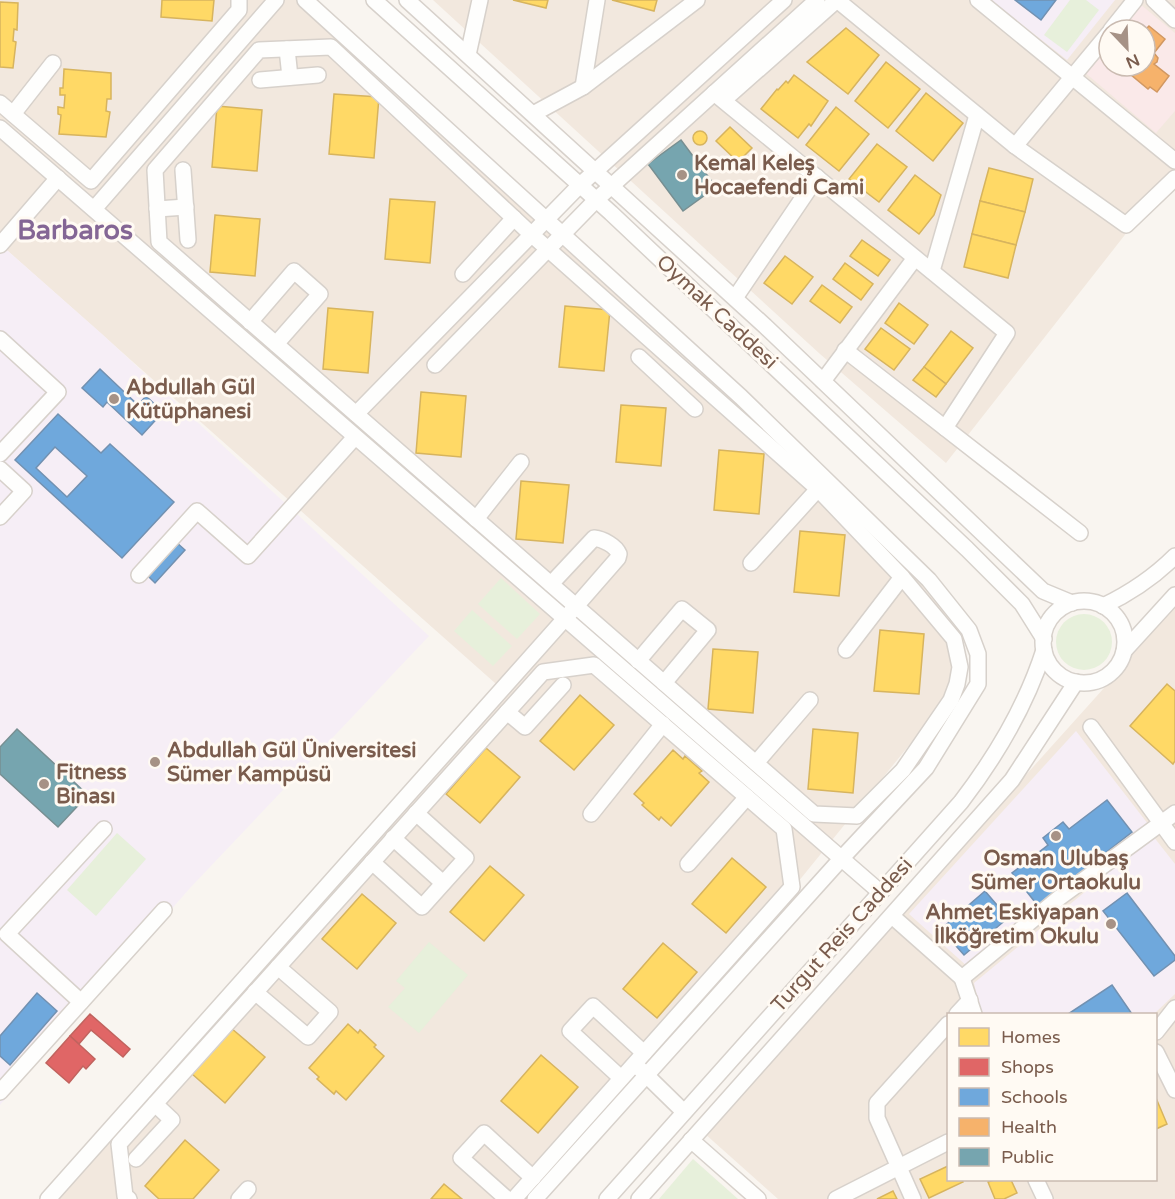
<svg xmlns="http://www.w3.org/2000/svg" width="1175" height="1199" viewBox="0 0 1175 1199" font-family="'Varela Round',sans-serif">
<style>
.residential{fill:#f2e8de;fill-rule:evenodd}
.education{fill:#f6eef6}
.medical{fill:#fae9e9}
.green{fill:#e7f0db}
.homes{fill:#ffd966;stroke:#d7b45e;stroke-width:1.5}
.shops{fill:#e06666;stroke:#c1635e;stroke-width:1.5}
.schools{fill:#6fa8dc;stroke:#7291b1;stroke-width:1.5;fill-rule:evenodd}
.health{fill:#f6b26b;stroke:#d19862;stroke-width:1.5}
.public{fill:#76a5af;stroke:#778f92;stroke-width:1.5}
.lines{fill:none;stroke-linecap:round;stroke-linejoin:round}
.minor-casing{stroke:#d7d1cb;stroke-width:18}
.minor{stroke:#fefefd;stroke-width:15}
.poi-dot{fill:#a69286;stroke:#fffaf3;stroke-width:2}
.labels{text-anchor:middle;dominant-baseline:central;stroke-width:6;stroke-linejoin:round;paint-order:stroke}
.poi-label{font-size:21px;font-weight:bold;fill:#7a5c4d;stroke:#fffaf3;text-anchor:start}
.street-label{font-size:21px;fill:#7a5c4d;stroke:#fffaf3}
.district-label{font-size:27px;font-weight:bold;fill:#846695;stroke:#fffaf3}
</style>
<rect width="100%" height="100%" fill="#f9f5f0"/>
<g class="residential">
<path d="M0 0H301L749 410 943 603 959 684 540 1199H41L504 691 0 244Z"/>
<path d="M433 0H1175V171L946 463 820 354ZM1109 30H1145V66H1109Z"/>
<path d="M1175 600V1199H778L704 1133 1113 678ZM948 1014H1156V1180H948Z"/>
</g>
<g class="education">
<path d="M991 0H1115L1067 60Z"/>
<path d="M0 244 102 334 429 636 190 888 0 1105Z"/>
<path d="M1076 731 1148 824 968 967 909 914Z"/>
<path d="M1153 836 1175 864V994L1154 1014H981L974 983Z"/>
</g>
<path class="medical" d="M1140 4 1175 33V111L1156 133 1083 71 1109 40V66H1145V30H1118Z"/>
<g class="green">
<path d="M1070 0H1086L1099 10 1067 52 1044 35Z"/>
<path d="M501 578 540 614 517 639 478 604Z"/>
<path d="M472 610 512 646 493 666 454 631Z"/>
<circle cx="1084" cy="642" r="28"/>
<path d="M117 833 146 859 96 916 67 890Z"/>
<path d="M429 942 468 975 419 1033 388 1007 405 988 396 981Z"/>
<path d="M693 1159 738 1199H659Z"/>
</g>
<g class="homes">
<path d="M162 0H214L212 21 161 17Z"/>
<path d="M513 0H548L546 8Z"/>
<path d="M612 0H657L654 11Z"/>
<path d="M0 2 18 3 17 30 14 29 13 41 16 42 13 68 0 67Z"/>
<path d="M846 28 879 55 848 94 807 62Z"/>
<path d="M886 62 920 89 888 128 855 101Z"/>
<path d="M64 69 111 73V99H107L106 111 110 112 106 137 59 134 61 115 58 114V107L64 108 65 95H60V88H63Z"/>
<path d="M794 75 828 101 811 126 809 124 798 138 761 109 777 89 778 90 786 81 788 83Z"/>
<path d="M926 93 963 123 933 161 896 131Z"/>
<path d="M334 94 379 97 374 158 329 154Z"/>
<path d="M217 106 262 110 257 171 212 167Z"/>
<path d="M836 107 869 134 839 171 806 145Z"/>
<path d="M730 127 752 148 738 162 716 141Z"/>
<circle cx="700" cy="138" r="7"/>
<path d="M877 144 907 167 879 202 849 179Z"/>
<path d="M989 168 1033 179 1025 212 980 201Z"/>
<path d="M915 175 941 195 934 215 919 234 888 210Z"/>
<path d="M390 199 435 202 430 263 385 259Z"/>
<path d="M980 201 1025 212 1016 245 972 234Z"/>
<path d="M215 215 260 219 255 276 210 272Z"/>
<path d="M972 234 1016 245 1008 278 964 267Z"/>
<path d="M862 240 890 260 878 276 850 256Z"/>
<path d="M785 256 813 277 792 304 764 283Z"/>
<path d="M845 263 873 284 861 300 833 279Z"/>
<path d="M822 285 852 307 840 323 810 301Z"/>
<path d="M899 303 928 325 914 344 885 323Z"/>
<path d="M565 306 610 310 604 371 559 367Z"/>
<path d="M328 308 373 312 368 373 323 369Z"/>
<path d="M881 328 910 349 894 370 865 349Z"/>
<path d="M951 331 973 348 946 384 924 367Z"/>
<path d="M924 367 946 384 936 397 913 380Z"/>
<path d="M421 392 466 396 461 457 416 453Z"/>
<path d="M621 405 666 408 661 466 616 462Z"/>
<path d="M719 450 764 454 759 514 714 510Z"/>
<path d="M521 481 569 485 563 543 516 539Z"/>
<path d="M800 531 845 535 839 596 794 592Z"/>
<path d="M880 630 924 634 919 694 874 691Z"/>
<path d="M713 649 758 652 753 713 708 709Z"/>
<path d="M1167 684 1175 691V761L1173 764 1130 726Z"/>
<path d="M580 695 614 725 574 770 540 741Z"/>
<path d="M813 729 858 733 853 793 808 789Z"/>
<path d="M486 748 520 777 480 823 446 794Z"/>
<path d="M673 750 683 759 685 756 702 771 699 773 709 782 671 826 661 817 659 820 642 805 644 803 634 794Z"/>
<path d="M732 858 766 887 726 933 692 904Z"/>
<path d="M490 866 524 895 484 941 450 912Z"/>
<path d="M362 894 396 923 357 969 322 939Z"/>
<path d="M663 943 697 972 657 1018 623 989Z"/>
<path d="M348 1024 358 1033 360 1030 376 1045 374 1047 384 1056 346 1100 336 1091 334 1094 317 1079 319 1077 309 1068Z"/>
<path d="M231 1028 265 1057 225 1103 191 1073Z"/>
<path d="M541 1055 578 1087 538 1133 501 1101Z"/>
<path d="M1156 1098 1167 1124 1156 1129Z"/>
<path d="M185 1140 219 1170 193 1199H159L145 1186Z"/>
<path d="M948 1166V1180H962L963 1182 929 1198 920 1179Z"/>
<path d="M994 1180H1011L1017 1193 1004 1199H995L988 1182Z"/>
<path d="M444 1184 462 1199H431Z"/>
<path d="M893 1191 897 1199H877Z"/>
</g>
<g class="shops">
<path d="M90 1014 130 1049 123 1057 91 1030 79 1044 70 1036Z"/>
<path d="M70 1036 95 1059 86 1069 83 1066 69 1083 46 1063Z"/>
</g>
<g class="schools">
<path d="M1015 0H1056L1041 20Z"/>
<path d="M100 369 138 405 146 396 163 412 142 435 107 402 103 407 82 388Z"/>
<path d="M58 414 101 453 110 444 174 502 122 558 15 460ZM55 447 87 476 67 497 36 468Z"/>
<path d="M176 542 185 550 155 583 146 574Z"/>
<path d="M1107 800 1132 832 1038 906 1012 873 1048 845 1043 838 1063 822 1069 829Z"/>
<path d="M985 891 1008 918 964 955 941 929Z"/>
<path d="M1127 893 1175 956V960L1154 976 1103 911Z"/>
<path d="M1112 985 1132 1014H1068Z"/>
<path d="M37 993 57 1011 10 1065 0 1056V1036Z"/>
</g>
<path class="health" d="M1149 26 1165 39 1154 53 1158 58 1157 62 1154 64 1169 76 1157 92 1150 87 1148 89 1130 74 1135 66H1145V30Z"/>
<g class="public">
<path d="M681 140 716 187 683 211 648 164Z"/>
<path d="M17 729 88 795 58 827 0 774V747Z"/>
</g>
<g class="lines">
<g class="minor-casing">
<g id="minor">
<path d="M305 0 741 397 929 580 969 630 978 654V684L926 768 841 859 535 1199"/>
<path d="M374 0 611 213 967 549 1022 604 1044 639"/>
<path d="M407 0 765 326 1043 591 1072 603"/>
<path d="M837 0 1015 146 1126 225 1175 178"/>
<path d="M978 0 1175 161"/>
<path d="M1154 0 1175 20"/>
<path d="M1111 30 1135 0"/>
<path d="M331 47 532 235 818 489 902 577 954 639 960 667 957 684 951 700 903 770 857 816 814 814 159 242 155 170 259 50Z"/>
<path d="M287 49 290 77"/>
<path d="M468 55 480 0"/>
<path d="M260 80 318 75"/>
<path d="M583 87 597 0"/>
<path d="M714 93 1007 333 945 428"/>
<path d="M724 100 837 0"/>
<path d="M0 103 91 181 239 10V0"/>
<path d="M13 114 53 63"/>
<path d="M533 114 583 87 697 0"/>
<path d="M0 128 880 892"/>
<path d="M1015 146 1109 33"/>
<path d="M183 170 188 240"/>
<path d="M94 209 276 0"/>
<path d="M157 209 186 207"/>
<path d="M0 245 58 178"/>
<path d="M932 271 977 115"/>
<path d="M463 274 514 218"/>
<path d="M735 298 817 177"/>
<path d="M250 322 294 271 320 294 276 344"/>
<path d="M0 339 58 392 0 454"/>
<path d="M845 350 1080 533"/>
<path d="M639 357 695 409"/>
<path d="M435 365 596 200 817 0"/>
<path d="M823 381 915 258"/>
<path d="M356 414 580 185 784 0"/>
<path d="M0 469 24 491 0 517"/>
<path d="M476 519 521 462"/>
<path d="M751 563 818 489"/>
<path d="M139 575 197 511 248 556 355 437"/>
<circle cx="1084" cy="642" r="41"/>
<path d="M1103 606C1130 593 1154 577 1175 556"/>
<path d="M846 650 902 577"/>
<path d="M1124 651 1175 595"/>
<path d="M638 661 682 609 708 630 664 683"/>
<path d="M507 712 525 727 563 685"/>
<path d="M1091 727 1175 842"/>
<path d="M756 763 810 700"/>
<path d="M591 814 663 724"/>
<path d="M393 838 443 883"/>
<path d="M372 862 422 907 466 858 416 813"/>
<path d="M688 864 747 797"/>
<path d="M892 916 962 978 1059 898 1175 813"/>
<path d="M962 978 974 1014"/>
<path d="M255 992 308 1037 330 1012 278 967"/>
<path d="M81 1002 7 934 104 829"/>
<path d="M957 1014 970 1000"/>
<path d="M1156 1032 1175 1008"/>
<path d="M1156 1052 1175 1090"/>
<path d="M639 1068 684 1112"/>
<path d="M621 1078 570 1031 593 1006 644 1053"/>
<path d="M0 1092 164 910"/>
<path d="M691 1140 758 1199"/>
<path d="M136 1159 172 1120 155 1104"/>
<path d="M1036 1180 1045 1199"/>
<path d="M48 1199 577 605 618 558 619 554C616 546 603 539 594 538L551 584"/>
<path d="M129 1199 125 1196 119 1144 543 672 594 665 784 829 792 887 514 1199"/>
<path d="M239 1199 248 1189"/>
<path d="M507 1199 461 1158 484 1133 533 1178"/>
<path d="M607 1199 961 802C997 755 1026 706 1044 650"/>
<path d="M639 1199 1012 780 1076 682"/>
<path d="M836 1199 948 1142"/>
<path d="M913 1199 877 1118V1103L948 1024"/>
</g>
</g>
<use href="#minor" class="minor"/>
</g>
<g class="poi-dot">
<circle cx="682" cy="175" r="6"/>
<circle cx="114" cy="399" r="6"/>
<circle cx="155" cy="762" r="6"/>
<circle cx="44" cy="784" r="6"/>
<circle cx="1056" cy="836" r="6"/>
<circle cx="1111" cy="924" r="6"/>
</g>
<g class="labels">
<g class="poi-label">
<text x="694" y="163">Kemal Keleş<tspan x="694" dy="24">Hocaefendi Cami</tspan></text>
<text x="126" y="387">Abdullah Gül<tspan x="126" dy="24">Kütüphanesi</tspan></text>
<text x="167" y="750">Abdullah Gül Üniversitesi<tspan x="167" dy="24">Sümer Kampüsü</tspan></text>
<text x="56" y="772">Fitness<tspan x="56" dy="24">Binası</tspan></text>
<text x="1056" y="858" text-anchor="middle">Osman Ulubaş<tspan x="1056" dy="24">Sümer Ortaokulu</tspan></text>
<text x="1099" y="912" text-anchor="end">Ahmet Eskiyapan<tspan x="1099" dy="24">İlköğretim Okulu</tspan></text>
</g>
<g class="street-label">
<text transform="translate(717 312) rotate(43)">Oymak Caddesi</text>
<text transform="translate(842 935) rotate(-48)">Turgut Reis Caddesi</text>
</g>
<g class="district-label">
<text x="75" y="230">Barbaros</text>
</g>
</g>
<rect x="947" y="1013" width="210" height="168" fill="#fffaf3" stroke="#cabbb1" stroke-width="1.5"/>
<rect x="959" y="1028" width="30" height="18" fill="#ffd966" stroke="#cabbb1" stroke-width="1.5"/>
<text x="1001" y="1043" font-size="18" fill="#7a5c4d">Homes</text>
<rect x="959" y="1058" width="30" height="18" fill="#e06666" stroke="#cabbb1" stroke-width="1.5"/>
<text x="1001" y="1073" font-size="18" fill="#7a5c4d">Shops</text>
<rect x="959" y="1088" width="30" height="18" fill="#6fa8dc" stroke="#cabbb1" stroke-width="1.5"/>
<text x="1001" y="1103" font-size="18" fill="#7a5c4d">Schools</text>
<rect x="959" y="1118" width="30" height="18" fill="#f6b26b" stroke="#cabbb1" stroke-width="1.5"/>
<text x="1001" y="1133" font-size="18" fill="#7a5c4d">Health</text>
<rect x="959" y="1148" width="30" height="18" fill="#76a5af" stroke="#cabbb1" stroke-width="1.5"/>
<text x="1001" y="1163" font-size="18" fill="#7a5c4d">Public</text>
<g transform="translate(1127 48) rotate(157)"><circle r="28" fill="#fffaf3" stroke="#cabbb1" stroke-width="1.5"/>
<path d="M0-4.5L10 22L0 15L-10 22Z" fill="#a69286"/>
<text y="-9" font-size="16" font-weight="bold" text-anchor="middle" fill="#7a5c4d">N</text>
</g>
</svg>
